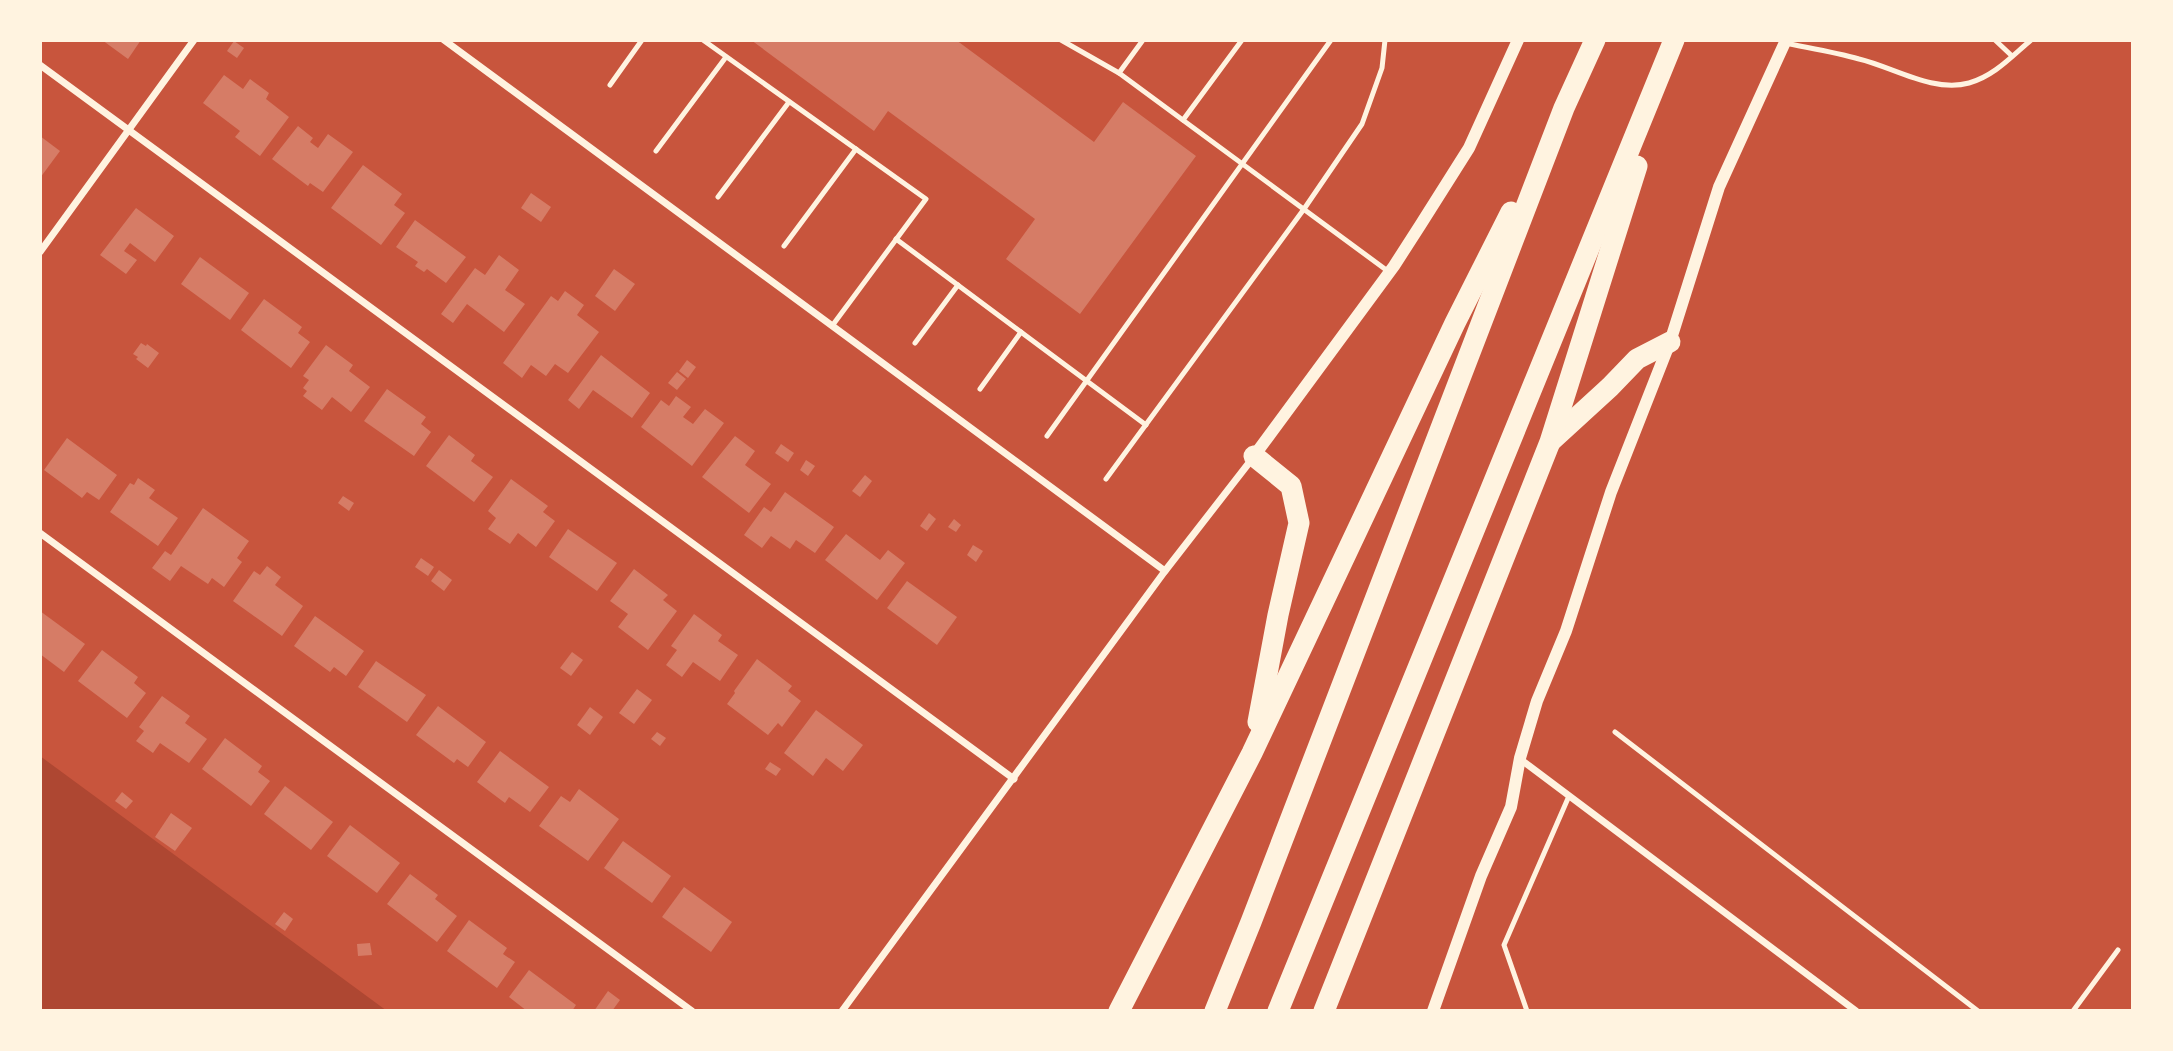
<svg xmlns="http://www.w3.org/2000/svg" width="2173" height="1051" viewBox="0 0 2173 1051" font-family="Karla,sans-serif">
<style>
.green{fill:#ae4732}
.building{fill:#d67c66}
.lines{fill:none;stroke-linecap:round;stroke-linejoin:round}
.service{stroke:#fff3e0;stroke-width:5}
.minor{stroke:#fff3e0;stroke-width:7}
.tertiary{stroke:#fff3e0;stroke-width:12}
.motorway{stroke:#fff3e0;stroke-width:21}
</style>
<rect width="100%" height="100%" fill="#c8553d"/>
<path class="green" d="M40 756 387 1011H40Z"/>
<g class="building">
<path d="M102 40H141L128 59Z"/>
<path d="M751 40H956L1094 142 1123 102 1196 156 1080 314 1006 259 1035 219 888 111 874 131Z"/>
<path d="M234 41 244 48 237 58 227 51Z"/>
<path d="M224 75 243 89 250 79 269 93 266 99 289 117 260 156 235 137 240 131 203 103Z"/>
<path d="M298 126 313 138 310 142 318 148 328 134 353 152 323 192 310 183 308 186 272 159Z"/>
<path d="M40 136 60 151 40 178Z"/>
<path d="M363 165 402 194 394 205 405 213 381 245 331 208Z"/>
<path d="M531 193 551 207 541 222 521 208Z"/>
<path d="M136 208 174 236 155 262 130 243 124 251 137 260 126 274 100 255Z"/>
<path d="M415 220 466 257 446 283 427 269 424 272 415 266 418 262 396 247Z"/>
<path d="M499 255 519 270 505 290 525 304 504 332 467 304 453 323 441 314 475 268 485 275Z"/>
<path d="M200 257 249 293 230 320 181 284Z"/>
<path d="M614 269 635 284 615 311 595 296Z"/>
<path d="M565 291 584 305 577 315 599 332 568 373 555 364 546 376 531 365 522 378 503 363 551 296 558 301Z"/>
<path d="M264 299 302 327 298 333 310 342 291 368 241 330Z"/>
<path d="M141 343 146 346 147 344 159 353 148 368 136 359 138 357 133 354Z"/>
<path d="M326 345 353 365 349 371 370 387 351 412 332 397 322 410 303 396 307 391 303 388 309 380 303 376Z"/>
<path d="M601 355 650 393 632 418 593 390 579 409 568 400Z"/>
<path d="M687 360 696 367 688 378 679 371Z"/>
<path d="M677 372 686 379 677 390 668 383Z"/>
<path d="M387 389 426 417 421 424 431 432 414 456 364 421Z"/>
<path d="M676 396 691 407 683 417 693 424 705 409 724 423 692 466 641 427 661 400 669 406Z"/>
<path d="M449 435 475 455 471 461 493 477 474 502 426 466Z"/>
<path d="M735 436 755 451 745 465 771 484 749 513 702 477Z"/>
<path d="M67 438 117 475 99 500 87 492 82 498 44 470Z"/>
<path d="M781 444 794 453 788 462 775 453Z"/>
<path d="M806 460 815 466 808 476 800 470Z"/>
<path d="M865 475 872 481 860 497 852 491Z"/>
<path d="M138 478 155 490 149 498 178 518 158 546 110 512 130 483 134 485Z"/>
<path d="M511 479 548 506 543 512 555 521 536 547 518 533 510 544 488 529 496 518 488 511Z"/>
<path d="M785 492 834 527 815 553 796 540 790 549 771 536 762 548 744 535 764 507 771 512Z"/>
<path d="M343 496 354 503 349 511 338 503Z"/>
<path d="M203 508 249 541 237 558 242 562 224 587 212 578 208 584 181 566 170 581 152 568 165 551 171 555Z"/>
<path d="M929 513 936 519 927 531 920 526Z"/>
<path d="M954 519 961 525 956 532 948 527Z"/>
<path d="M568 529 617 563 597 591 549 557Z"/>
<path d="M846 534 880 560 888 550 905 563 877 600 825 560Z"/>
<path d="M973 545 983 551 976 562 967 555Z"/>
<path d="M421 558 434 567 428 576 415 567Z"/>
<path d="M267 566 281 577 275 585 303 606 282 636 233 601 254 571 260 575Z"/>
<path d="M634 569 668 595 663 600 677 611 648 650 618 627 628 614 610 601Z"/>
<path d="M439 570 452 580 444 591 431 581Z"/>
<path d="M907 581 957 617 937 645 887 608Z"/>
<path d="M40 611 85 644 64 672 40 654Z"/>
<path d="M694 614 722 635 718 641 738 655 720 681 693 662 682 677 666 665 677 650 671 646Z"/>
<path d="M315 616 364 651 346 676 334 667 330 672 294 646Z"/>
<path d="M102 650 138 677 134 683 146 693 127 718 78 681Z"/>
<path d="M572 652 583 660 571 676 560 668Z"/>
<path d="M757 659 792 686 788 691 801 701 782 727 778 723 768 735 727 704 735 693 734 691Z"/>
<path d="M376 661 426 695 407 722 358 687Z"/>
<path d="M637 689 652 700 634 724 619 713Z"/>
<path d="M162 696 190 716 185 723 207 739 189 763 160 743 153 753 136 741 144 731 139 727Z"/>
<path d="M438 706 486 742 468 767 457 759 454 763 416 735Z"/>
<path d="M590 707 603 717 590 735 577 725Z"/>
<path d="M816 710 863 745 843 771 826 758 813 776 784 753Z"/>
<path d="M657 732 666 738 660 746 651 739Z"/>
<path d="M225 738 262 766 258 772 270 781 251 806 202 769Z"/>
<path d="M500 751 549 787 530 812 509 797 505 803 477 782Z"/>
<path d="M770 762 781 769 776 776 765 769Z"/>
<path d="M285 786 333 822 311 850 264 814Z"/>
<path d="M579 789 619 819 588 861 539 826 561 796 570 802Z"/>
<path d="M122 792 133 801 126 809 115 801Z"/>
<path d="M171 813 192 828 175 851 155 837Z"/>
<path d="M350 825 400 863 377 893 327 856Z"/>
<path d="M623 841 671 876 652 903 604 868Z"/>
<path d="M410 874 438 895 435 899 457 916 437 942 387 904Z"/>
<path d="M684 887 732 922 711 952 662 917Z"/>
<path d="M284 912 293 919 285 931 275 924Z"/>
<path d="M469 920 507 948 503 954 515 962 497 988 447 951Z"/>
<path d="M370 943 372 955 358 956 357 944Z"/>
<path d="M529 970 576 1005 572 1011H527L509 997Z"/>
<path d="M608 991 620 1000 612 1011H594Z"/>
</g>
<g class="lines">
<g class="service">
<path d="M703 40 926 199 832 326"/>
<path d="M1061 40 1119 73 1389 272"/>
<path d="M1995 40 2012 56"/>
<path d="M1785 43C1809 48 1835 52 1859 59 1893 67 1933 93 1969 83 1994 76 2011 57 2031 40"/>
<path d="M1119 73 1143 40"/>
<path d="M610 85 642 40"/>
<path d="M1183 120 1242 40"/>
<path d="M656 151 726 57"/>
<path d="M718 197 789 102"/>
<path d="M896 239 1146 425"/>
<path d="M784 246 856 149"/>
<path d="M915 343 958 285"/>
<path d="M980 389 1021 332"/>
<path d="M1047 436 1331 40"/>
<path d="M1106 479 1304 209 1362 124 1382 68 1385 40"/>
<path d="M1615 732 1978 1011"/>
<path d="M1527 1011 1504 945 1569 796"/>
<path d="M2073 1011 2118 950"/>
</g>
<g class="minor">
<path d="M444 40 1165 571"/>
<path d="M40 65 1014 779"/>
<path d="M40 252 194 40"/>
<path d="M40 533 692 1011"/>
<path d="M1520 759 1856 1011"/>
<path d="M842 1011 1165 571 1252 459"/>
</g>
<g class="tertiary">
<path d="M1254 456 1394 266 1421 224 1469 148 1518 40"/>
<path d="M1433 1011 1481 876 1511 807 1520 758 1537 701 1566 631 1611 492 1670 342 1719 187 1786 40"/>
</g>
<g class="motorway">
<path d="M1551 441 1610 387 1637 359 1670 342"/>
<path d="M1254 456 1291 486 1299 523 1278 615 1258 722"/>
<path d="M1119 1011 1252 753 1455 323 1511 212"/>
<path d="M1215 1011 1251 922 1564 108 1595 40"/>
<path d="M1278 1011 1674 40"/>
<path d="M1324 1011 1550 442 1637 166"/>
</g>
</g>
<rect width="2173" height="1051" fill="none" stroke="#fff3e0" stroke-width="84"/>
</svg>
